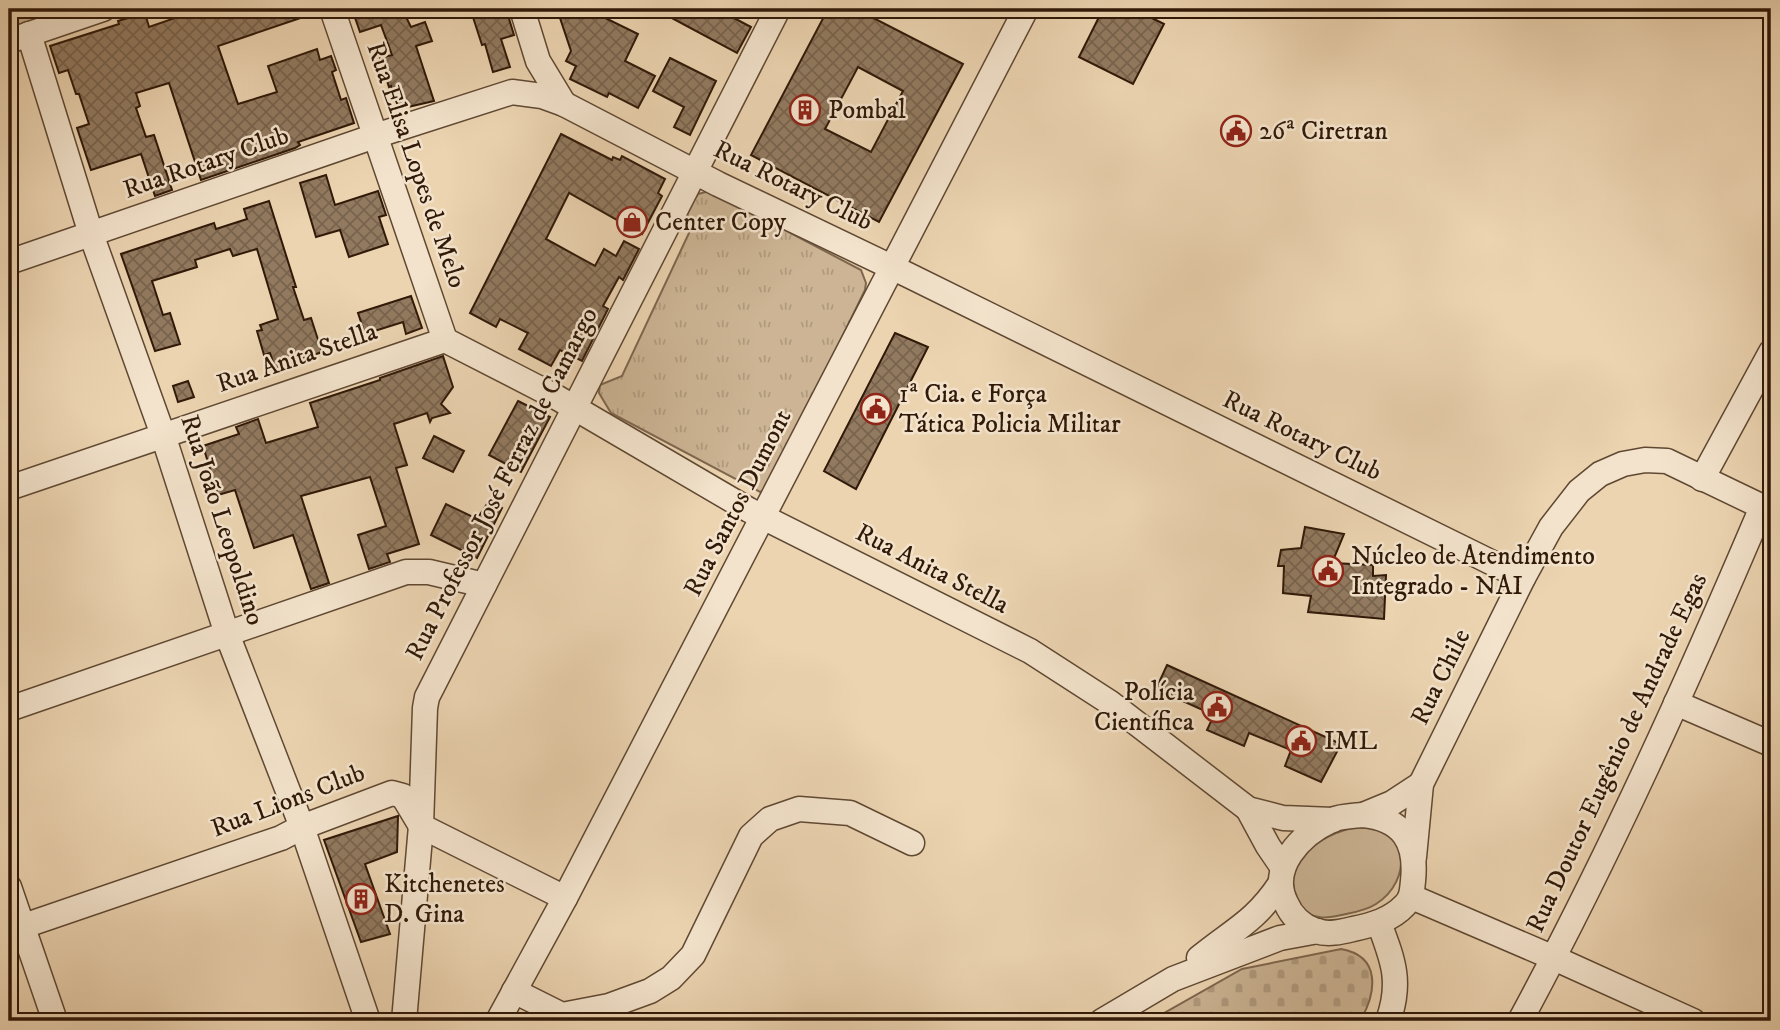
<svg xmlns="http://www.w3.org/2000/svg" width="1780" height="1030" viewBox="0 0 1780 1030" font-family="'IM FELL DW Pica',serif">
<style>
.grass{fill:#ccb494;stroke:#7e664e;stroke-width:2}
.cemetery{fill:url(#cemetery-stones);stroke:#7e664e;stroke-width:2}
.park{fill:url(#park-tufts);stroke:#7e664e;stroke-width:2}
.building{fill:url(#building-cross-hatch);stroke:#301908;stroke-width:2;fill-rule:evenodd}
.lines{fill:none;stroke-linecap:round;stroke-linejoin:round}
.minor-casing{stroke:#5f4832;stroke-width:27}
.minor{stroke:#f3e3cc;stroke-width:24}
.labels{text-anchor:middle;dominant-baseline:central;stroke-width:5;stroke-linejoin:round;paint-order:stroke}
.poi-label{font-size:26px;fill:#301908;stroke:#f3e3cc;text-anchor:start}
.street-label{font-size:26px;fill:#301908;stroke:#f3e3cc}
</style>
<defs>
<pattern id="cemetery-stones" width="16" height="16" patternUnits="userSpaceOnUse" patternTransform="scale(1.75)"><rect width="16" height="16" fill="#ccb494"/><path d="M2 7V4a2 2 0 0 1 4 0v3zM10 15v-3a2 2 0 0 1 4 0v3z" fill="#b09a7e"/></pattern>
<pattern id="park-tufts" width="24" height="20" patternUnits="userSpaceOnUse" patternTransform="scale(1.75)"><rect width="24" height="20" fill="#ccb494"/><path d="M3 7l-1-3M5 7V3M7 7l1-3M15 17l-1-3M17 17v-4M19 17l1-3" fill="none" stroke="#b09a7e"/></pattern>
<pattern id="building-cross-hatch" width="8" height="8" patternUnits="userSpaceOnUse" patternTransform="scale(1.75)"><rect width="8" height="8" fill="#927a60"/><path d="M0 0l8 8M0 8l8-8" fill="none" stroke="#78634d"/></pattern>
</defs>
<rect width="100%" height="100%" fill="#ecd4b1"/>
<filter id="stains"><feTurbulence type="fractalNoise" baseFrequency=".00286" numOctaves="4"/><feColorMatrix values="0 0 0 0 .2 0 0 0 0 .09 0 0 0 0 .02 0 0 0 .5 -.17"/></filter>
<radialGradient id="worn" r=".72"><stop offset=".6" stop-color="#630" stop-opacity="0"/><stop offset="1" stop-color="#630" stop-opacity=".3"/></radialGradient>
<path class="grass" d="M1360 826C1410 827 1413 880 1376 904 1367 910 1356 912 1346 914 1337 916 1328 919 1319 917 1306 915 1296 906 1294 893 1293 887 1290 878 1291 872 1293 865 1299 860 1304 855 1320 838 1337 831 1360 826Z"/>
<path class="cemetery" d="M1341 949C1381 956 1377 992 1360 1021H1150L1242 969Z"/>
<g class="park">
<path d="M32 9 39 12V19L9 33V16Z"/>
<path d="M710 191 861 270 866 283 865 290 768 489 760 492 611 413 599 393 600 385 622 376 689 233 687 210 698 194Z"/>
</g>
<g class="building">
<path d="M182 9H317L318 12 218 46 238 104 277 92 268 66 317 49 320 60 331 56 336 70 332 72 341 100 346 98 354 123 298 142 300 145 295 148 201 180 169 83 136 93 140 106 136 108 146 137 154 135 172 190 155 196 141 154 91 170 77 128 89 124 79 94H76L68 70 59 73 50 46 119 24 118 21 145 13 149 27 184 15Z"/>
<path d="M352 9H422V12L406 17 411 27 425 22 432 41 416 46 434 101 399 109 391 86 389 87 380 58 392 55 381 25 360 32Z"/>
<path d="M480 9H506L514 35 501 39 510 67 493 72 485 44 482 45 471 11Z"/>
<path d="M557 9H587L638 34 625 61 655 76 638 108 609 93 607 97 570 79 576 66 566 61 571 51Z"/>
<path d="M655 9H717L751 27 737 53Z"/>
<path d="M828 9H856L963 64 879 222 751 155ZM858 67 903 91 871 152 825 129Z"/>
<path d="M1103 9H1134L1164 24 1133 84 1079 57Z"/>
<path d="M670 58 716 81 690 135 674 127 684 107 653 91Z"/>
<path d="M561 134 612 160 613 157 620 160 622 156 665 179 658 193 662 196 642 234 569 193 546 239 595 266 604 249 616 256 624 241 639 249 623 280 619 277 603 306 608 309 582 361 560 350 551 366 519 349 528 333 500 319 496 327 470 313Z"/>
<path d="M326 175 335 205 378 191 386 215 379 217 388 244 349 257 340 230 316 237 300 183Z"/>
<path d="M269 201 296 287H293L304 320 311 318 322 352 275 368 270 353 264 355 257 331 262 330 260 325 278 319 257 249 233 256 230 249 195 260 197 267 152 281 163 315 170 313 180 344 155 351 121 254 214 223 216 229 247 219 244 209Z"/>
<path d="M411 296 422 328 406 334 403 322 365 334 358 313Z"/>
<path d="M895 333 928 347 856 489 824 471Z"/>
<path d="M443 356 453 387 441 404 450 413 432 418 430 422 427 413 394 424 407 465 396 468 419 544 387 554 390 562 369 569 358 535 386 526 370 477 301 496 329 583 311 589 293 535 254 548 235 490 218 495 203 446 239 434 236 427 258 419 266 443 318 427 310 403 380 380V378Z"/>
<path d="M188 381 194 397 178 402 173 386Z"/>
<path d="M518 401 550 417 521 472 489 455Z"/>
<path d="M434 436 464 451 453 472 423 458Z"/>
<path d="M489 501 502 508 477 558 431 535 446 504 477 519Z"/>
<path d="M1305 527 1344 534 1332 563 1373 565V576L1386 575 1384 619 1308 612 1311 596 1283 593 1284 566H1278L1281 550 1301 548Z"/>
<path d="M1167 665 1341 744 1321 782 1285 766 1291 750 1249 733 1244 746 1207 730 1214 715 1156 689Z"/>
<path d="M398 816 397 852 365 864 390 934 361 942 324 840Z"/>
</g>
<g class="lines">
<g class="minor-casing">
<g id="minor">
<path d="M332 9 445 340"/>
<path d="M522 9 538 61 564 104"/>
<path d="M29 34 91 234 163 435 227 634 302 827 368 1021"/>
<path d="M9 41 103 9"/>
<path d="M9 262 375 136 512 92 542 96 564 104 718 184 908 275 1523 578"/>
<path d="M445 340 556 397 749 510 1030 651 1109 702 1248 809 1283 818 1333 820"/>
<path d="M1702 479 1771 352"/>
<path d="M9 488 445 340"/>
<path d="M1676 703 1771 744"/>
<path d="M9 709 406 572H429L484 585"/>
<path d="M1248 809 1268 846 1283 868"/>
<path d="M1363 815C1403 819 1417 842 1413 881 1412 890 1412 898 1405 905 1391 920 1372 925 1353 929 1341 932 1328 935 1316 931 1302 926 1292 917 1286 903 1268 868 1301 834 1332 820 1341 816 1353 816 1363 815Z"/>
<path d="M1363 815 1392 803 1421 784"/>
<path d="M1414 857 1421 784 1523 578 1551 527 1579 491 1600 474 1623 464 1645 460 1667 461 1771 511"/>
<path d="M9 887 55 1021"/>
<path d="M1412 897 1554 958 1693 1021"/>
<path d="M1379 923C1393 960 1402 982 1388 1021"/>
<path d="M9 931 281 838 302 827 392 793 403 796 421 826 565 898"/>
<path d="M1199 958C1233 930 1255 922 1280 884"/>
<path d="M514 991 562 1015 609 1006 650 991 671 978 693 955 751 836 770 819 799 809 850 813 912 843"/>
<path d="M404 1021 421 826 425 708 427 697 778 9"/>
<path d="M498 1021 565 898 1026 9"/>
<path d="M1102 1021 1173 979 1280 938 1318 931"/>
<path d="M1520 1021C1610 854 1688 681 1762 507"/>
</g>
</g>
<use href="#minor" class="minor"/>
</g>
<defs>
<g id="building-ring" transform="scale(1.575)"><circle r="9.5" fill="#f3e3cc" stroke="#8f2418" stroke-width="1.5"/><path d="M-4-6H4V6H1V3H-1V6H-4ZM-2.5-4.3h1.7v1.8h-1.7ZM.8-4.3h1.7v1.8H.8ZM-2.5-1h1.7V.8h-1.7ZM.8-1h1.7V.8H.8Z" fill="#8f2418"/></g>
<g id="civic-ring" transform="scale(1.575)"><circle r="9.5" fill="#f3e3cc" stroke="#8f2418" stroke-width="1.5"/><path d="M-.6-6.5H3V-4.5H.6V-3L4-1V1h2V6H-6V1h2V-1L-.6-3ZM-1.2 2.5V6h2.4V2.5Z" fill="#8f2418"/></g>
<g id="shop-ring" transform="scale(1.575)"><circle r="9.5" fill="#f3e3cc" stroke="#8f2418" stroke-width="1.5"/><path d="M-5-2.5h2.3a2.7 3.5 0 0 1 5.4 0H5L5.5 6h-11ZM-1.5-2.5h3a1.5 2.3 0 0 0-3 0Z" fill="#8f2418"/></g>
</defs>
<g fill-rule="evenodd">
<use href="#building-ring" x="805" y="110"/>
<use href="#civic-ring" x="1236" y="131"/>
<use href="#shop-ring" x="632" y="222"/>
<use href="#civic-ring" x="876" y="409"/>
<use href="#civic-ring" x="1328" y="571"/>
<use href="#civic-ring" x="1217" y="707"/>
<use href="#civic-ring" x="1301" y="741"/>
<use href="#building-ring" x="361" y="899"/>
</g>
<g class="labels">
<g class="poi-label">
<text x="828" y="110">Pombal</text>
<text x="1259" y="131">26ª Ciretran</text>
<text x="655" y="222">Center Copy</text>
<text x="899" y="394">1ª Cia. e Força<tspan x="899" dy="30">Tática Policia Militar</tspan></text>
<text x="1351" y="556">Núcleo de Atendimento<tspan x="1351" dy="30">Integrado - NAI</tspan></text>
<text x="1194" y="692" text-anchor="end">Polícia<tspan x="1194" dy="30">Científica</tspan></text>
<text x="1324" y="741">IML</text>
<text x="384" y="884">Kitchenetes<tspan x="384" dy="30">D. Gina</tspan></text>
</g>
<g class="street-label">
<text transform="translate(206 163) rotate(-19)">Rua Rotary Club</text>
<text transform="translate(416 165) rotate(71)">Rua Elisa Lopes de Melo</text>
<text transform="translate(793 186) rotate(26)">Rua Rotary Club</text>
<text transform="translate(297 358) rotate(-19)">Rua Anita Stella</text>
<text transform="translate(1302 436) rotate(26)">Rua Rotary Club</text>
<text transform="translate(502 484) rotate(-63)">Rua Professor José Ferraz de Camargo</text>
<text transform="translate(738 503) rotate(-63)">Rua Santos Dumont</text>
<text transform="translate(222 520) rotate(72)">Rua João Leopoldino</text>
<text transform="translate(932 569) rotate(27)">Rua Anita Stella</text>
<text transform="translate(1441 677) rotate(-64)">Rua Chile</text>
<text transform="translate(1617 753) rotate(-65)">Rua Doutor Eugênio de Andrade Egas</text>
<text transform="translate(288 801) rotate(-21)">Rua Lions Club</text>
</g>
</g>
<rect width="1780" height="1030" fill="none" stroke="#ecd4b1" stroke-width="35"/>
<rect x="10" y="10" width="1759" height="1009" fill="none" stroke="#301908" stroke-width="3.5"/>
<rect x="18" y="18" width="1745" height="995" fill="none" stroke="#301908" stroke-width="2"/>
<rect width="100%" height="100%" filter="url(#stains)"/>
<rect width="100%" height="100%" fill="url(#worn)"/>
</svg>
